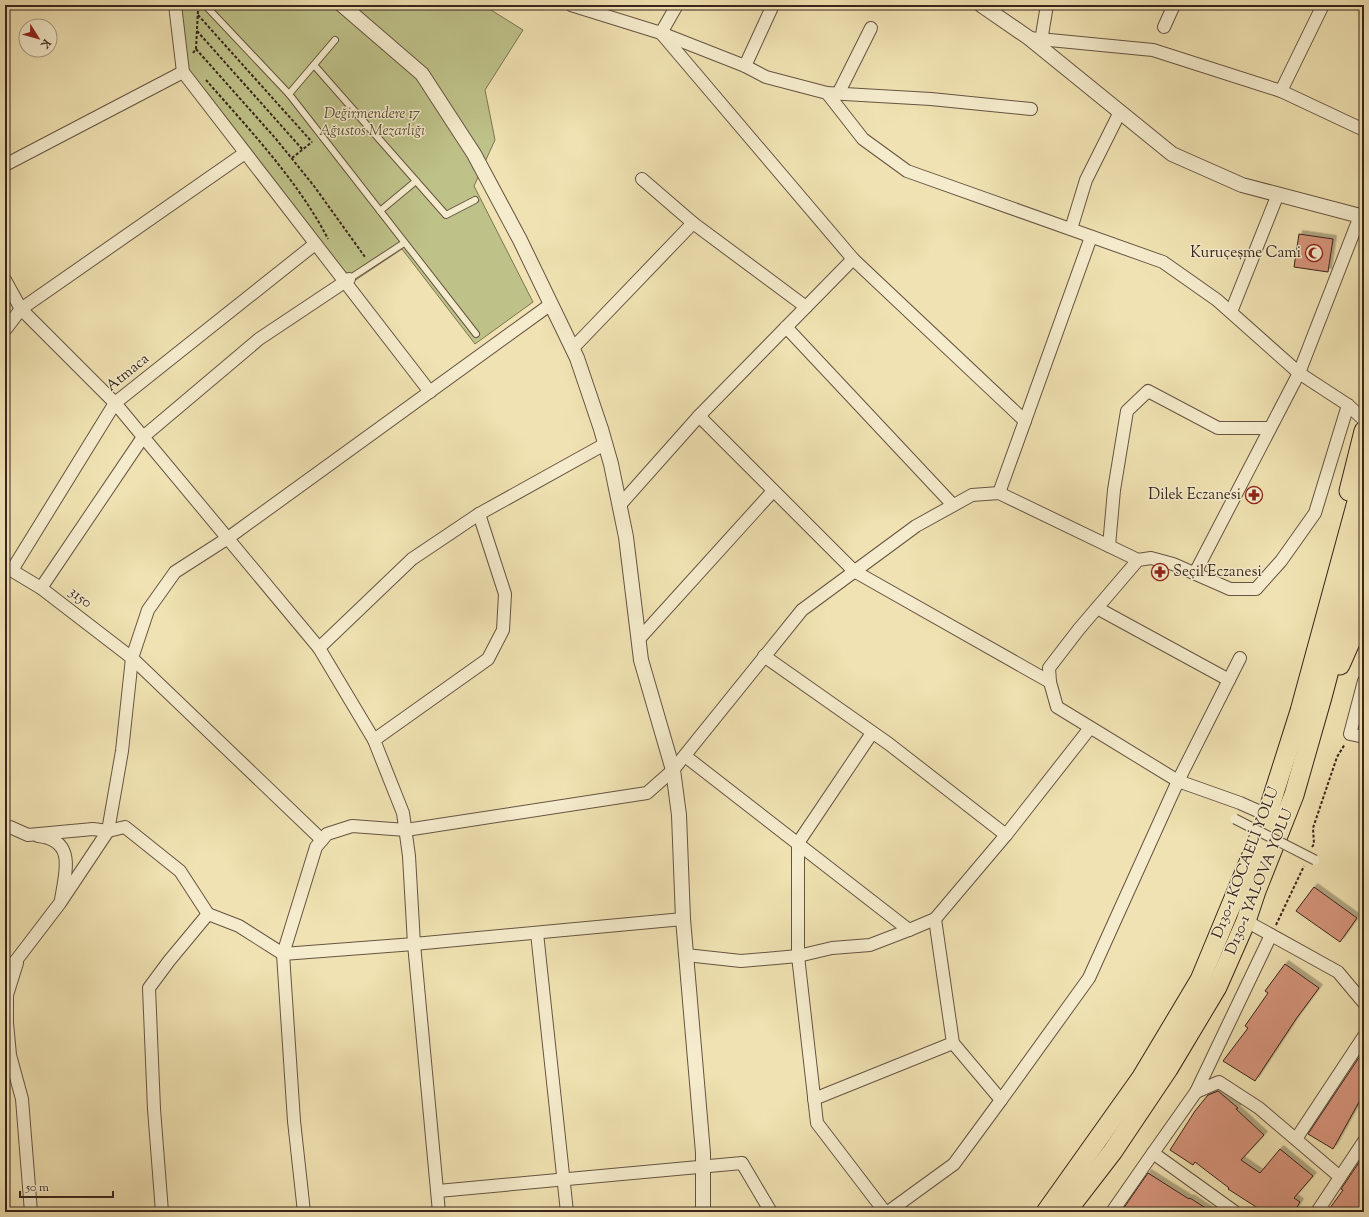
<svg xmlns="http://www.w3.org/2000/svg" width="1369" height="1217" viewBox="0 0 1369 1217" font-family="'Sorts Mill Goudy',serif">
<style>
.green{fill:#bec289;stroke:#7b7452}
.building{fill:#d6957c;stroke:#38251c;filter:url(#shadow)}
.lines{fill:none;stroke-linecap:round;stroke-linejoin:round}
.service-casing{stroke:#665442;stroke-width:8}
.minor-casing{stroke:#665442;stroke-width:14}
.tertiary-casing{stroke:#665442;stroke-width:16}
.trunk-casing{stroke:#38251c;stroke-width:21}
.path{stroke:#38251c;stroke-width:2;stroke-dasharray:3 2;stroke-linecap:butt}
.service{stroke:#f5eccd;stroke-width:6}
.minor{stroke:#f5eccd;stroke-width:12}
.tertiary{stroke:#f5eccd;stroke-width:14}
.trunk{stroke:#f0e2b2;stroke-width:19}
.pedestrian-bridge-casing{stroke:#665442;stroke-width:11;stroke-linecap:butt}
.pedestrian-bridge{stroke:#f5eccd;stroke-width:9}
.labels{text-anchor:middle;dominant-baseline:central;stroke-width:3;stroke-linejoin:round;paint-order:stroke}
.park-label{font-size:15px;font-style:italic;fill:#5a4c37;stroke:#f5eccd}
.poi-label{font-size:15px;fill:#38251c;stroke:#f5eccd;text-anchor:end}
.street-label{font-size:15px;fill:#38251c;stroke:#f5eccd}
</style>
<defs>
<filter id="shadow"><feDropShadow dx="3.5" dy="-3.5" stdDeviation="0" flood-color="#0004"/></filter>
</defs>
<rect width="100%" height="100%" fill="#f0e2b2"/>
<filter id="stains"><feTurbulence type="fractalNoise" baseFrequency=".005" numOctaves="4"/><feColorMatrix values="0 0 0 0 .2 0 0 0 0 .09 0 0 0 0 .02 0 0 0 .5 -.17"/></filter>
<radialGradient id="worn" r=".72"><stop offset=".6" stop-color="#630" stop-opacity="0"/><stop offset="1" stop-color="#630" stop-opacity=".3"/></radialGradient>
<path class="green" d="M179 5H483L523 30 485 90 495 140 474 186 533 302 475 344 402 249 348 285 187 70Z"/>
<g class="building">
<path d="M1299 234 1333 239 1328 272 1294 267Z"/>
<path d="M1314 887 1357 918 1340 942 1296 911Z"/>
<path d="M1285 964 1319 988 1296 1019 1255 1081 1223 1061 1248 1028 1245 1026 1268 993 1265 991Z"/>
<path d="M1364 1050V1093L1333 1149 1308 1134Z"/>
<path d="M1218 1091 1238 1108 1236 1109 1264 1135 1241 1160 1260 1173 1280 1149 1313 1176 1294 1198 1300 1202 1294 1212H1264L1228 1189 1229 1188 1195 1162 1193 1165 1170 1150 1195 1111 1208 1095Z"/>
<path d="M1364 1155V1212H1327L1343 1190 1341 1189Z"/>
<path d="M1148 1173 1189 1199 1190 1198 1212 1212H1121Z"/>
</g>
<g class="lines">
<g class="service-casing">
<g id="service">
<path d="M205 5 289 94 335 40"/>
<path d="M314 65 446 215 475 200"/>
<path d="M289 94 476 334"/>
<path d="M380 211 416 181"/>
<path d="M349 279 404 243"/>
</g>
</g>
<g class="minor-casing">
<g id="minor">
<path d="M175 5 183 72 430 392"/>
<path d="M571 5 661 33 745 66 766 77 827 93 931 99 1031 109"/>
<path d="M677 5 661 33 853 259 1025 421"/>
<path d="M1164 27 1174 5"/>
<path d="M1029 38 1153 50 1281 91 1364 130"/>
<path d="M1040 47 1047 5"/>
<path d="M745 66 773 5"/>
<path d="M1281 91 1323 5"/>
<path d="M827 93 863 139 907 171 1163 262 1217 300 1299 373 1348 405 1364 420"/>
<path d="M838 94 871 28"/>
<path d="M5 165 183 72"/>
<path d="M693 223 806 307"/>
<path d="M1071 229 1086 180 1120 112"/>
<path d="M5 280 21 309 115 403 319 648 374 740 403 813 409 856 414 944 439 1212"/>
<path d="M1231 312 1278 194"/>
<path d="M786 327 953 505"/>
<path d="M5 330 21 309 245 153"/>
<path d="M572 349 693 223 642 179"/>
<path d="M699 416 854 571 1050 682"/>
<path d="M999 493 1091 237"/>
<path d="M619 506 699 416 853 259"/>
<path d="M1109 546 1114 490 1127 411 1148 391 1218 428H1270"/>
<path d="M6 567 41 588 132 658 322 840"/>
<path d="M12 570 115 403 315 244"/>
<path d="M1195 573 1299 373 1360 216"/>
<path d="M41 588 143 437 259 339 349 279"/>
<path d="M1097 608 1229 680"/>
<path d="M639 639 773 491"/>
<path d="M319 648 412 559 479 514 605 444"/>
<path d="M764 656 889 744 1006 835"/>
<path d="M1364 681 1350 734 1364 737"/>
<path d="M872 733 798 843V956L817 1123 885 1212"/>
<path d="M374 740 488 659 503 630 505 594 479 514"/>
<path d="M685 756 909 930"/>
<path d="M1267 815 1240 803 1178 781 1057 707 1050 682 1049 668 1079 629 1138 560 1151 558 1173 564 1230 589H1256L1281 561 1315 513 1348 405"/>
<path d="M5 828 10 827 28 835 93 829 108 831 125 827 180 871 208 914 239 926 283 954 414 944 683 919"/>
<path d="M38 836C77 840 65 873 61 900"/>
<path d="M1246 921 1338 972 1364 1003"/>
<path d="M537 933 567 1212"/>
<path d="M686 955 741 961 798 956 832 948 870 945 909 930 935 919 1006 835 1090 728"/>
<path d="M17 963 7 995V1023L10 1055 22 1099 31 1212"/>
<path d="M5 973 18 958 60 903 108 831 122 751 132 658 148 610 175 572 228 538 551 304"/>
<path d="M1196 1092 1271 935"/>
<path d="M814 1099 953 1043"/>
<path d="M1001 1100 1089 978 1178 781 1240 658"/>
<path d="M1296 1139 1364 1036"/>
<path d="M438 1191 742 1163 771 1212"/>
<path d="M162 1212 154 1109 149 988 169 961 208 914"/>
<path d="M304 1212 294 1121 283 954 316 847 327 834 352 826 406 830 647 793 673 770 802 610 916 526 972 495 999 493 1138 560"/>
<path d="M888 1212 954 1164 1001 1100 953 1043 935 919"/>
<path d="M1112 1212 1153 1153"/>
<path d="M1235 1212 1153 1153 1196 1092 1219 1082 1259 1108 1340 1177"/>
<path d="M1317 1212 1364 1141"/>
</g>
</g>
<g class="tertiary-casing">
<g id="tertiary">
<path d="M342 5 422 74 474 154 520 240 577 358 601 429 611 464 626 537 641 660 673 770 679 815 683 919 703 1153V1212"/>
<path d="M981 5 1029 38 1172 154 1242 185 1364 217"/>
</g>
</g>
<g class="trunk-casing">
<g id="trunk">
<path d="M1349 491 1364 431"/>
<path d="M1340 665 1351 640 1364 596"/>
<path d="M1046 1212 1142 1077 1200 980 1262 831 1267 815 1300 711 1364 476"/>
<path d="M1066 1212 1113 1151 1168 1069 1217 987 1246 921 1256 891 1294 795 1322 697 1364 538"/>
</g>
</g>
<g class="path">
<path d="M198 15 312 142"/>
<path d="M197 31 303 150"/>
<path d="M196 49 276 139 314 186 365 257"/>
<path d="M193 53 196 49 198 10"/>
<path d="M206 80C248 128 299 182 328 239"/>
<path d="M292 158 312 142"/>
<path d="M1312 847 1314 844 1313 828 1337 757 1345 744"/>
<path d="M1276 925 1304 866"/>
</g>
<use href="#service" class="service"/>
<use href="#minor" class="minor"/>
<use href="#tertiary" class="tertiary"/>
<use href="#trunk" class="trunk"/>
<g class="pedestrian-bridge-casing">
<path id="pedestrian-bridge" d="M1235 819 1315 860"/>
</g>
<use href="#pedestrian-bridge" class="pedestrian-bridge"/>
</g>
<defs>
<g id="mosque-ring" transform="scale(0.9)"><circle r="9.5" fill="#f5eccd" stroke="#8f2418" stroke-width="1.5"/><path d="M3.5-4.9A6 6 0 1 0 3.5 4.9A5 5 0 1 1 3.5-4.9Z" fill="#8f2418"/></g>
<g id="pharmacy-ring" transform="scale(0.9)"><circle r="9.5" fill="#f5eccd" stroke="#8f2418" stroke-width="1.5"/><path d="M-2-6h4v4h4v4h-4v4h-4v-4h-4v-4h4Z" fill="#8f2418"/></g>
</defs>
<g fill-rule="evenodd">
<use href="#mosque-ring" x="1314" y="253"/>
<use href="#pharmacy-ring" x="1254" y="495"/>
<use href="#pharmacy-ring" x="1160" y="572"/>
</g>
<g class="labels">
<g class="park-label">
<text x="372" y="114">Değirmendere 17<tspan x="372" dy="17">Ağustos Mezarlığı</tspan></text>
</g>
<g class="poi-label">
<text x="1301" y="253">Kuruçeşme Cami</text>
<text x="1241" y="495">Dilek Eczanesi</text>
<text x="1173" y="572" text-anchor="start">Seçil Eczanesi</text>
</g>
<g class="street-label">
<text transform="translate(128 373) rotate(-39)">Atmaca</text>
<text transform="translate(80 598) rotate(38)">3150</text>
<text transform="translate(1246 863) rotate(-69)">D130-1 KOCAELİ YOLU</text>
<text transform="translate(1260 882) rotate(-68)">D130-1 YALOVA YOLU</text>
</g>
</g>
<rect width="1369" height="1217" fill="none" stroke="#f0e2b2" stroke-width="20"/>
<rect x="6" y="6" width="1357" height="1205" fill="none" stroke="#38251c" stroke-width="2"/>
<rect x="10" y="10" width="1349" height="1197" fill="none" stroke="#38251c"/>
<g transform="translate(38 38) rotate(127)"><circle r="19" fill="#f5eccd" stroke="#a99c86"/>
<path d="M0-3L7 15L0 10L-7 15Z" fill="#8f2418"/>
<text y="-6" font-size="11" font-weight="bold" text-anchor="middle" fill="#38251c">K</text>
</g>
<path d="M20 1191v6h93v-6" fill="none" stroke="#38251c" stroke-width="2"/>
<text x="26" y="1191" font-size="12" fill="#38251c" stroke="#f5eccd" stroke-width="3" paint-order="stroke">50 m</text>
<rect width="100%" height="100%" filter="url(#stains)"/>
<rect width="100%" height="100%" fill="url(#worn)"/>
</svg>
